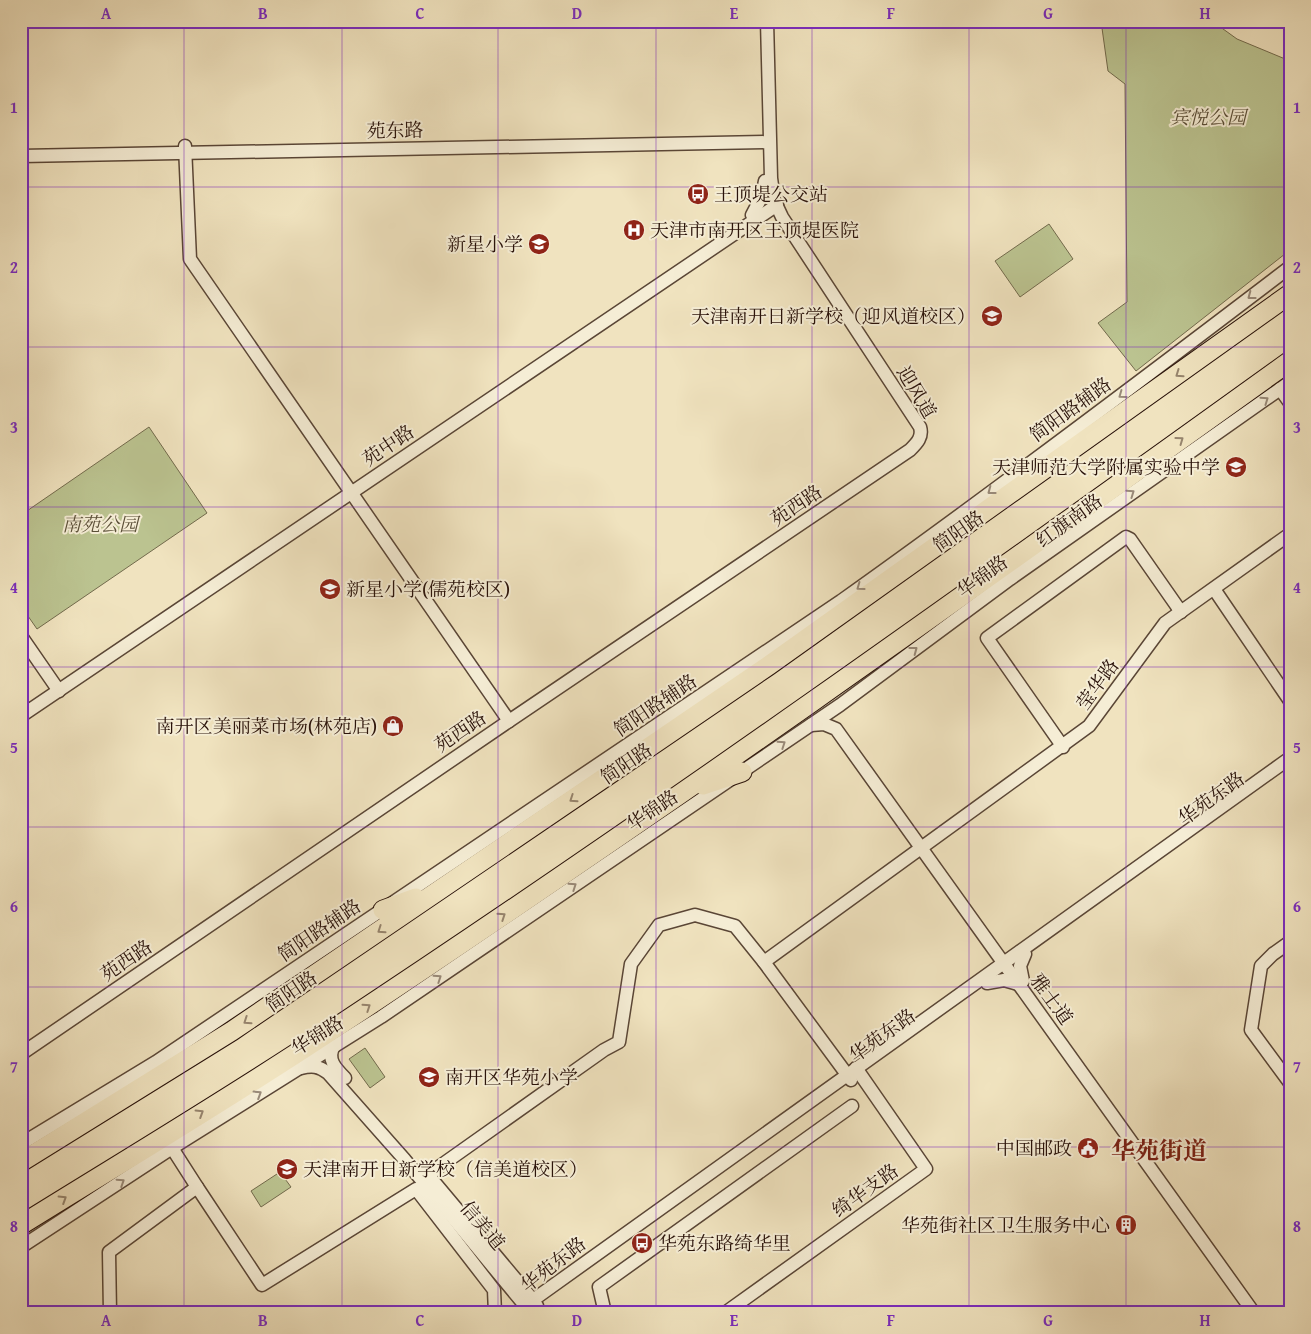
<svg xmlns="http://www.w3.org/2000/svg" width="1311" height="1334" viewBox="0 0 1311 1334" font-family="'Gentium Book Plus','Noto Serif SC',serif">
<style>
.green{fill:#bbc390;stroke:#726a4c}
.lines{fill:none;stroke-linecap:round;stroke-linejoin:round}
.minor-casing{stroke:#5a4636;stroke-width:15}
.highway-casing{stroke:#281109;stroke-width:21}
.minor{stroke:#f5edd5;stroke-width:12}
.highway{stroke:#f0e3bf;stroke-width:19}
.oneway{stroke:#998a79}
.oneway2{stroke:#96846d}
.grid{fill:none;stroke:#7b2cbf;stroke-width:1;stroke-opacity:0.55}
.labels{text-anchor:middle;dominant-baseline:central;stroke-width:4;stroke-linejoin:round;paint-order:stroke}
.park-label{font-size:19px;font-style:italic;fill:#5b4f38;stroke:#f5edd5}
.street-label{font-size:19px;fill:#281109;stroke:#f5edd5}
.poi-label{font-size:19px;fill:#281109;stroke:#f5edd5;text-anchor:start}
.district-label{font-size:24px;font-weight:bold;fill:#7a1f14;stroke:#f5edd5}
.neatline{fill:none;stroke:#7b2cbf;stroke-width:2}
.grid-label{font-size:16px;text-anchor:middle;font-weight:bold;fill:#7b2cbf}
</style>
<rect width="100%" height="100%" fill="#f0e3bf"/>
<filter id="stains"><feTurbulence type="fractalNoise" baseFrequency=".004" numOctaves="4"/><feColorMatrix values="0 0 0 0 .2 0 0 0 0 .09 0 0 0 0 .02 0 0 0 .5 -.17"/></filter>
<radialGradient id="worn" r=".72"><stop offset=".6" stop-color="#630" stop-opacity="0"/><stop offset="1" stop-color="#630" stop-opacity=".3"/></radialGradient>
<g class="green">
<path d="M1101 21H1212L1237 39 1290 61V250L1136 371 1098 323 1127 302 1125 84 1108 71Z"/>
<path d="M1049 224 1073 259 1020 297 995 261Z"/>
<path d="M149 427 207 513 37 629 21 606V515Z"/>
<path d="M365 1048 385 1077 370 1088 349 1059Z"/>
<path d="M280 1172 291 1187 261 1207 251 1191Z"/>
</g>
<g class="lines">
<g class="minor-casing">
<g id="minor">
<path d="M185 146 190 259 509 721"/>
<path d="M21 156 769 142"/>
<path d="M752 215 762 196 765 181"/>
<path d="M1280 389 1290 403"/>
<path d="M1214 589 1290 701"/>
<path d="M21 636 59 691"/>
<path d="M21 716 777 205"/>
<path d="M811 725 824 724 836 729 1254 1313"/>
<path d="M1063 747 987 638 1126 537 1130 539 1181 612"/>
<path d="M1290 942 1273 954 1261 966 1251 1030 1290 1083"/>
<path d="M764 962 1089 726 1165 623 1290 534"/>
<path d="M1023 981 1020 966 1025 954"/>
<path d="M987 983 1004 980 1018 984"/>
<path d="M334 1046C326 1059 336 1069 345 1078"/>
<path d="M21 1054 509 721 910 450C917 443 923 437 920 427L782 217 774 200 771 178 767 21"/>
<path d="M301 1068C312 1065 319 1066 328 1073L405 1160 527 1308 529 1313"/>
<path d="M21 1144 156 1062 841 601C993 493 1142 380 1290 267"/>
<path d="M172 1148 197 1187"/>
<path d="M425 1171 533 1300 537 1306 538 1313"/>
<path d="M429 1176 436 1169 604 1050 619 1042 631 964 659 925 695 915 735 926 764 962 851 1080"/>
<path d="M21 1247 172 1148 381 1017 840 705 1010 579 1290 382"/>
<path d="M527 1308 533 1300 1290 758"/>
<path d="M110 1313 109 1252 197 1187 262 1285 416 1189 494 1290 495 1313"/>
<path d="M479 1313 495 1312"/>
<path d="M605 1313 599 1287 852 1106"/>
<path d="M725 1313 926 1169 856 1068"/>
</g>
</g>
<g class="highway-casing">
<g id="highway">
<path d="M703 785 742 772"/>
<path d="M383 910 416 898"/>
<path d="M21 1162 232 1031 601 780 768 666 1290 294"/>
<path d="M21 1225C124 1161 228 1099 329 1032 655 817 973 589 1290 361"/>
</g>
</g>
<use href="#minor" class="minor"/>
<use href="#highway" class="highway"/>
</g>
<defs><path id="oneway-chevron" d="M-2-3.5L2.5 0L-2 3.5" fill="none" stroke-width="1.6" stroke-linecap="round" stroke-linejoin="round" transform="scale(1.25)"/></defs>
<g class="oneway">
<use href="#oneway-chevron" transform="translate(1251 296) rotate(143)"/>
<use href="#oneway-chevron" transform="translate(1122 395) rotate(144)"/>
<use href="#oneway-chevron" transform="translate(1265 400) rotate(-35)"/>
<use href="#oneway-chevron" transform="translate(991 491) rotate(143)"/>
<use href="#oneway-chevron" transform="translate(1131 493) rotate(-35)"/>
<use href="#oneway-chevron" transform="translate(860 587) rotate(144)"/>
<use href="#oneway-chevron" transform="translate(914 650) rotate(-37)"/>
<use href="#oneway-chevron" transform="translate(782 744) rotate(-34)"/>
<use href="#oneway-chevron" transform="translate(573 886) rotate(-34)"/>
<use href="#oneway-chevron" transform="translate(438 978) rotate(-34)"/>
<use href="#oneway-chevron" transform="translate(258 1094) rotate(-32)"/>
<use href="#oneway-chevron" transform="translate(121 1182) rotate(-33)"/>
</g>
<g class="oneway2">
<use href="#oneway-chevron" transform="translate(1179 374) rotate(145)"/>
<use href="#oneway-chevron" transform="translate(1180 440) rotate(-36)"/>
<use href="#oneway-chevron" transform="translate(573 799) rotate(146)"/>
<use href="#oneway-chevron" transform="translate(502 916) rotate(-34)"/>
<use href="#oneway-chevron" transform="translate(381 930) rotate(146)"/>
<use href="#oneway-chevron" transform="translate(367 1007) rotate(-34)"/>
<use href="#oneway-chevron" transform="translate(247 1021) rotate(146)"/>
<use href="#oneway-chevron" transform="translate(200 1113) rotate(-32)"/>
<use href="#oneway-chevron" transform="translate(63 1199) rotate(-32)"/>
</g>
<path class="grid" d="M184 21V1313M342 21V1313M498 21V1313M656 21V1313M812 21V1313M969 21V1313M1126 21V1313M21 187H1290M21 347H1290M21 507H1290M21 667H1290M21 827H1290M21 987H1290M21 1147H1290"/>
<defs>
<g id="bus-disc" transform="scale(1.125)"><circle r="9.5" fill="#8f2418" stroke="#f5edd5"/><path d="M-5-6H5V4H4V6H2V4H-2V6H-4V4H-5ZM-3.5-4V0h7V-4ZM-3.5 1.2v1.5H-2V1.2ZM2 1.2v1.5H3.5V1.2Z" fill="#fff"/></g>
<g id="hospital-disc" transform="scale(1.125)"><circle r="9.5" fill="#8f2418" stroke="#f5edd5"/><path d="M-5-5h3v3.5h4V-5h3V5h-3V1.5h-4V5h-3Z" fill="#fff"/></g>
<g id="school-disc" transform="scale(1.125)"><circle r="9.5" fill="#8f2418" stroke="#f5edd5"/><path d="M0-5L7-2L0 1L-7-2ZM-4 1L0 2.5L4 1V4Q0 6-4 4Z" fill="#fff"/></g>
<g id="university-disc" transform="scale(1.125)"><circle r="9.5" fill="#8f2418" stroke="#f5edd5"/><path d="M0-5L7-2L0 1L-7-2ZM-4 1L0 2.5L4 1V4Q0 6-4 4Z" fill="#fff"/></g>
<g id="shop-disc" transform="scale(1.125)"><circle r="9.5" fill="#8f2418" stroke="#f5edd5"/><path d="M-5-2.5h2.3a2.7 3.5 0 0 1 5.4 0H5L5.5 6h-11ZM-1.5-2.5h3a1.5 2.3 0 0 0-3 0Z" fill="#fff"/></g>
<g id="civic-disc" transform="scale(1.125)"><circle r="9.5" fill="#8f2418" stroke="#f5edd5"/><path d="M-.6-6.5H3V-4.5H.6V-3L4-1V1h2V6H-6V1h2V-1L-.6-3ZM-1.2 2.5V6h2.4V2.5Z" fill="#fff"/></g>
<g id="building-disc" transform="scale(1.125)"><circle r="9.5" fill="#8f2418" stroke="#f5edd5"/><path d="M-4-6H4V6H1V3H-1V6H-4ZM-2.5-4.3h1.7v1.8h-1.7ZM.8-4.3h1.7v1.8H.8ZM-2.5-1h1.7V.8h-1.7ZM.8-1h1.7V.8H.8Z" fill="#fff"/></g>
</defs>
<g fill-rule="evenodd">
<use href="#bus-disc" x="698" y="194"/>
<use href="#hospital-disc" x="634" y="230"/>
<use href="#school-disc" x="539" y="244"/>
<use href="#school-disc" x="992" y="316"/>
<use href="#university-disc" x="1236" y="467"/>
<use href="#school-disc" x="330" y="589"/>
<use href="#shop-disc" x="393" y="726"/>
<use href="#school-disc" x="429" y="1077"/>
<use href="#civic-disc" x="1088" y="1148"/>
<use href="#school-disc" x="287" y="1169"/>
<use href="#building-disc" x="1126" y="1225"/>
<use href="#bus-disc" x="642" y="1243"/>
</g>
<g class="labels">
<g class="park-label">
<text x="1208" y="117">宾悦公园</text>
<text x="100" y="524">南苑公园</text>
</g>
<g class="street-label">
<text transform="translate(395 130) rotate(-1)">苑东路</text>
<text transform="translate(917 392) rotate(59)">迎风道</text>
<text transform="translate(1070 409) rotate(-36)">简阳路辅路</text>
<text transform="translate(388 445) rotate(-34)">苑中路</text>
<text transform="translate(796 505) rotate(-34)">苑西路</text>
<text transform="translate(1069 520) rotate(-36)">红旗南路</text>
<text transform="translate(958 531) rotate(-35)">简阳路</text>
<text transform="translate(982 576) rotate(-36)">华锦路</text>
<text transform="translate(1097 684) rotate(-54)">莹华路</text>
<text transform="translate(655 705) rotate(-34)">简阳路辅路</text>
<text transform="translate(460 731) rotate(-34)">苑西路</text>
<text transform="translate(626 763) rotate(-34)">简阳路</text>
<text transform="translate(1211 798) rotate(-36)">华苑东路</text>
<text transform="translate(652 810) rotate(-34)">华锦路</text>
<text transform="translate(319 930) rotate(-34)">简阳路辅路</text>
<text transform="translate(126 960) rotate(-34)">苑西路</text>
<text transform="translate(291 991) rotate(-34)">简阳路</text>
<text transform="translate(1052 999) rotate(54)">雅士道</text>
<text transform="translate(317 1035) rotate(-32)">华锦路</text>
<text transform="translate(882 1035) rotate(-36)">华苑东路</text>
<text transform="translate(865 1190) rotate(-36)">绮华支路</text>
<text transform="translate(483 1225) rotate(50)">信美道</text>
<text transform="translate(553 1264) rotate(-38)">华苑东路</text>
</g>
<g class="poi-label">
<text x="714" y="194">王顶堤公交站</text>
<text x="650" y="230">天津市南开区王顶堤医院</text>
<text x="523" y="244" text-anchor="end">新星小学</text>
<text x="976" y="316" text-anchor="end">天津南开日新学校（迎风道校区）</text>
<text x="1220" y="467" text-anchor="end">天津师范大学附属实验中学</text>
<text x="346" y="589">新星小学(儒苑校区)</text>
<text x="377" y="726" text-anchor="end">南开区美丽菜市场(林苑店)</text>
<text x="445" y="1077">南开区华苑小学</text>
<text x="1072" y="1148" text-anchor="end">中国邮政</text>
<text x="303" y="1169">天津南开日新学校（信美道校区）</text>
<text x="1110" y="1225" text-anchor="end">华苑街社区卫生服务中心</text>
<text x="658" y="1243">华苑东路绮华里</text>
</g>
<g class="district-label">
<text x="1159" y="1150">华苑街道</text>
</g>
</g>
<rect width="1311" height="1334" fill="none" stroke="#f0e3bf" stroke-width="55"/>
<rect x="28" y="28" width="1256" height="1278" class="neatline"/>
<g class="grid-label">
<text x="106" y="19">A</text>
<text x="263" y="19">B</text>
<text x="420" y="19">C</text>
<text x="577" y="19">D</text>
<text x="734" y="19">E</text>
<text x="891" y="19">F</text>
<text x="1048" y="19">G</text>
<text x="1205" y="19">H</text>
<text x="14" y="113">1</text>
<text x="1297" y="113">1</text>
<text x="14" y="273">2</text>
<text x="1297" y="273">2</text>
<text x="14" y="433">3</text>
<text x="1297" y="433">3</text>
<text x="14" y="593">4</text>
<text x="1297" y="593">4</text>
<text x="14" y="753">5</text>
<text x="1297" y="753">5</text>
<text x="14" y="912">6</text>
<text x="1297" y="912">6</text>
<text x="14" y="1072">7</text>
<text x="1297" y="1072">7</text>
<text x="14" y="1232">8</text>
<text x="1297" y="1232">8</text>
<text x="106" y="1326">A</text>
<text x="263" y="1326">B</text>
<text x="420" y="1326">C</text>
<text x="577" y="1326">D</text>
<text x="734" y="1326">E</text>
<text x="891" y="1326">F</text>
<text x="1048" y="1326">G</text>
<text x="1205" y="1326">H</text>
</g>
<rect width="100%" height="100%" filter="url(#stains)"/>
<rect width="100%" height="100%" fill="url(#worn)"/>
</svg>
